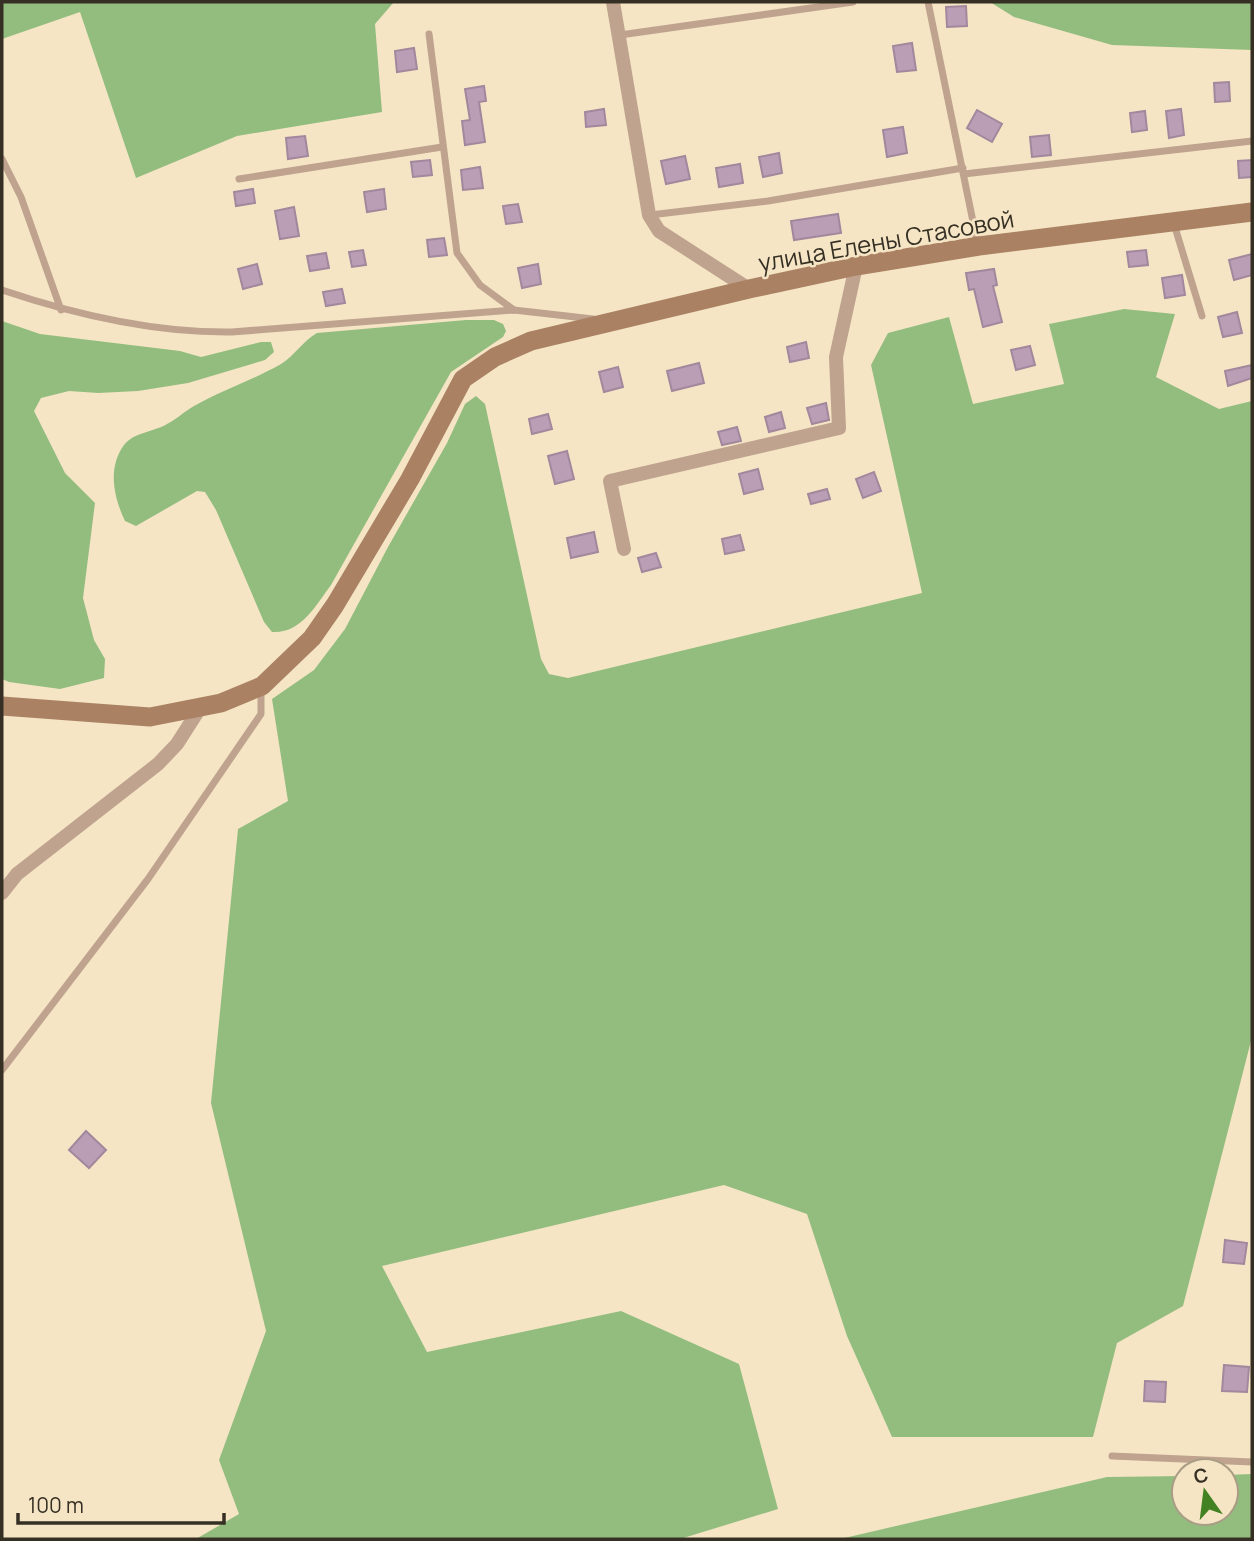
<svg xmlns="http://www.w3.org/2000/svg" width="1254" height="1541" viewBox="0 0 1254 1541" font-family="Manrope,sans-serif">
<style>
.forest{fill:#93bd7f}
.building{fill:#ba9eb5;stroke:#a2879d;stroke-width:2}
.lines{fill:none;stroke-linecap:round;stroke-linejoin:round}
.lane{stroke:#bfa38f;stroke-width:7}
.street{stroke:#bfa38f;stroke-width:14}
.secondary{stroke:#aa8263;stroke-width:19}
.labels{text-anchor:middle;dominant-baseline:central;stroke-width:5;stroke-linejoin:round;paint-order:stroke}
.street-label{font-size:24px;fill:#363024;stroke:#f5e5c5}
</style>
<rect width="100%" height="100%" fill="#f5e5c5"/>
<g class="forest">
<path d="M2 2H394L375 24 382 112 237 136 136 178 80 12 2 39Z"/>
<path d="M990 2H1252V50L1112 45 1014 17Z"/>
<path d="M1124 309 1175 314 1156 377 1219 409 1252 401V1037L1183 1306 1117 1343 1093 1437H892L847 1336 807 1214 724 1185 382 1266 427 1352 621 1311 739 1364 778 1509 680 1539H196L239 1514 219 1460 266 1331 211 1103 238 829 288 801 272 699 314 670 345 629 388 547 447 443 465 404 476 396 485 404 541 659 549 674 568 678 922 593 871 365 888 333 949 317 973 404 1064 384 1049 324Z"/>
<path d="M466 320H494L503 324 506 331 503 337 451 372 331 585C316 605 301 634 272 632L264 622 216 510 205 492 197 491 136 526 125 521C114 498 107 468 124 445 134 432 154 432 167 424 177 419 185 411 194 406 222 390 253 380 281 364 294 356 303 341 317 333Z"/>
<path d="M2 321 40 334 180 351 201 357 261 342H271L274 352 265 360 188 383 138 391 98 393 69 391 41 398 34 411 65 473 95 503 83 598 94 640 105 659 104 678 60 689 9 682 2 679Z"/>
<path d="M1252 1474V1539H840L1107 1477 1184 1476V1513H1226V1475Z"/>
</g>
<g class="building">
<path d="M966 6 967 26 947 27 946 7Z"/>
<path d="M912 43 916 70 897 72 893 46Z"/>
<path d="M414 48 417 69 397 72 395 51Z"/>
<path d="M1229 82 1230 101 1215 102 1214 83Z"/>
<path d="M484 86 486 101 479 102 485 142 465 145 462 121 470 120 465 89Z"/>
<path d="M604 109 606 125 586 127 585 112Z"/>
<path d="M1181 109 1184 135 1169 138 1166 111Z"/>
<path d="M977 110 1002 124 992 142 967 128Z"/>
<path d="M1145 111 1147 130 1132 132 1130 113Z"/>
<path d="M903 127 907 153 887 157 883 130Z"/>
<path d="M1049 135 1051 155 1032 157 1030 137Z"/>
<path d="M305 136 308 156 288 159 286 138Z"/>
<path d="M779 153 782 173 763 177 759 157Z"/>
<path d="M685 156 690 179 666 184 661 161Z"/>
<path d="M430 160 432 175 413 177 411 162Z"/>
<path d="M1252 160V177L1239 178 1238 161Z"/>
<path d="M740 164 743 183 719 187 716 168Z"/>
<path d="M480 167 483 188 463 190 461 170Z"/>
<path d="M253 189 255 203 236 206 234 192Z"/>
<path d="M384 189 386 209 367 212 364 192Z"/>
<path d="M518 204 522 222 506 224 503 206Z"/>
<path d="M294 207 299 236 280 239 275 211Z"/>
<path d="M838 214 841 233 794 240 791 221Z"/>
<path d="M444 238 447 255 429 257 427 240Z"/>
<path d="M363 250 366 265 352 267 349 252Z"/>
<path d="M1146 250 1148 265 1129 267 1127 252Z"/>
<path d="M326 253 329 268 310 271 307 256Z"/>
<path d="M1252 254V275L1234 280 1229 260Z"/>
<path d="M257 264 262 284 243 289 238 269Z"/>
<path d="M538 264 541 284 522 288 518 268Z"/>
<path d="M994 269 997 285 993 286 1002 322 983 327 974 289 969 290 966 273Z"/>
<path d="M1182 275 1185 295 1165 298 1162 278Z"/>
<path d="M342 289 345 303 326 306 323 292Z"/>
<path d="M1237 312 1242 333 1223 337 1218 317Z"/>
<path d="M806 342 809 358 790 362 787 347Z"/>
<path d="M1030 346 1035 365 1016 370 1011 350Z"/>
<path d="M699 363 704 383 672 391 667 371Z"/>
<path d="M1252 365V378L1228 386 1225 371Z"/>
<path d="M618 367 623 387 604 392 599 372Z"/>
<path d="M826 403 829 420 812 424 807 408Z"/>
<path d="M781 412 785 428 769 432 765 417Z"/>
<path d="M548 414 552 429 532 434 529 419Z"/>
<path d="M737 427 741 441 722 445 718 432Z"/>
<path d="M567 451 574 479 555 484 548 456Z"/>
<path d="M758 469 763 489 744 494 739 474Z"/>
<path d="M874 472 881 491 863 498 856 479Z"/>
<path d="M827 489 830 499 811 504 808 494Z"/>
<path d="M594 532 598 552 571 558 567 538Z"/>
<path d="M740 535 744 550 725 554 722 539Z"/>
<path d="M656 553 661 567 642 572 638 558Z"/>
<path d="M86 1131 106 1150 89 1168 69 1150Z"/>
<path d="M1225 1240 1247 1243 1244 1264 1223 1262Z"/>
<path d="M1224 1365 1249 1367 1247 1392 1222 1391Z"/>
<path d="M1145 1381 1166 1382 1165 1402 1144 1401Z"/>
</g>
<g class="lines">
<g class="lane">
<path d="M928 2 978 246"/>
<path d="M429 34 457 253 480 285 514 310"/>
<path d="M620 35 853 2"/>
<path d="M2 159 21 197 61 310"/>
<path d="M964 174 1252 141"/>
<path d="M239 179 442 147"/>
<path d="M650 215 768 201 963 168"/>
<path d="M1174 224 1202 316"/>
<path d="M2 290C76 315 154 333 232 332L514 310 593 319"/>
<path d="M2 1070 148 879 261 714V690"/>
<path d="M1112 1456 1252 1462"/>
</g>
<g class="street">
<path d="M613 2 649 215 659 231 749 289"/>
<path d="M624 549 610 481 839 428 836 357 856 266"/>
<path d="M2 893 17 874 158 764 177 744 200 708"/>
</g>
<path class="secondary" d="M2 706 150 717 221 703 262 686 312 638 335 605 410 479 463 379 495 357 531 341 749 289 856 266 979 246 1252 212"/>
</g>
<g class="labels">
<g class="street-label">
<text transform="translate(886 240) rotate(-10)">улица Елены Стасовой</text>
</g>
</g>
<rect width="1254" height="1541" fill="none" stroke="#363024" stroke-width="7"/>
<g transform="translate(1205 1492) rotate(346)"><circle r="33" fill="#f5e5c5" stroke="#a99d85" stroke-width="2"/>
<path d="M0-5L12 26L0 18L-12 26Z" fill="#428222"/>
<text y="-10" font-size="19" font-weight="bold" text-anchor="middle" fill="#363024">С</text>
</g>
<path d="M18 1513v10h206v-10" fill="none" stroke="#363024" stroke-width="3.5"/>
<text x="28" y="1513" font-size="21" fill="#363024" stroke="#f5e5c5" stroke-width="5" paint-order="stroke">100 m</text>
</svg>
